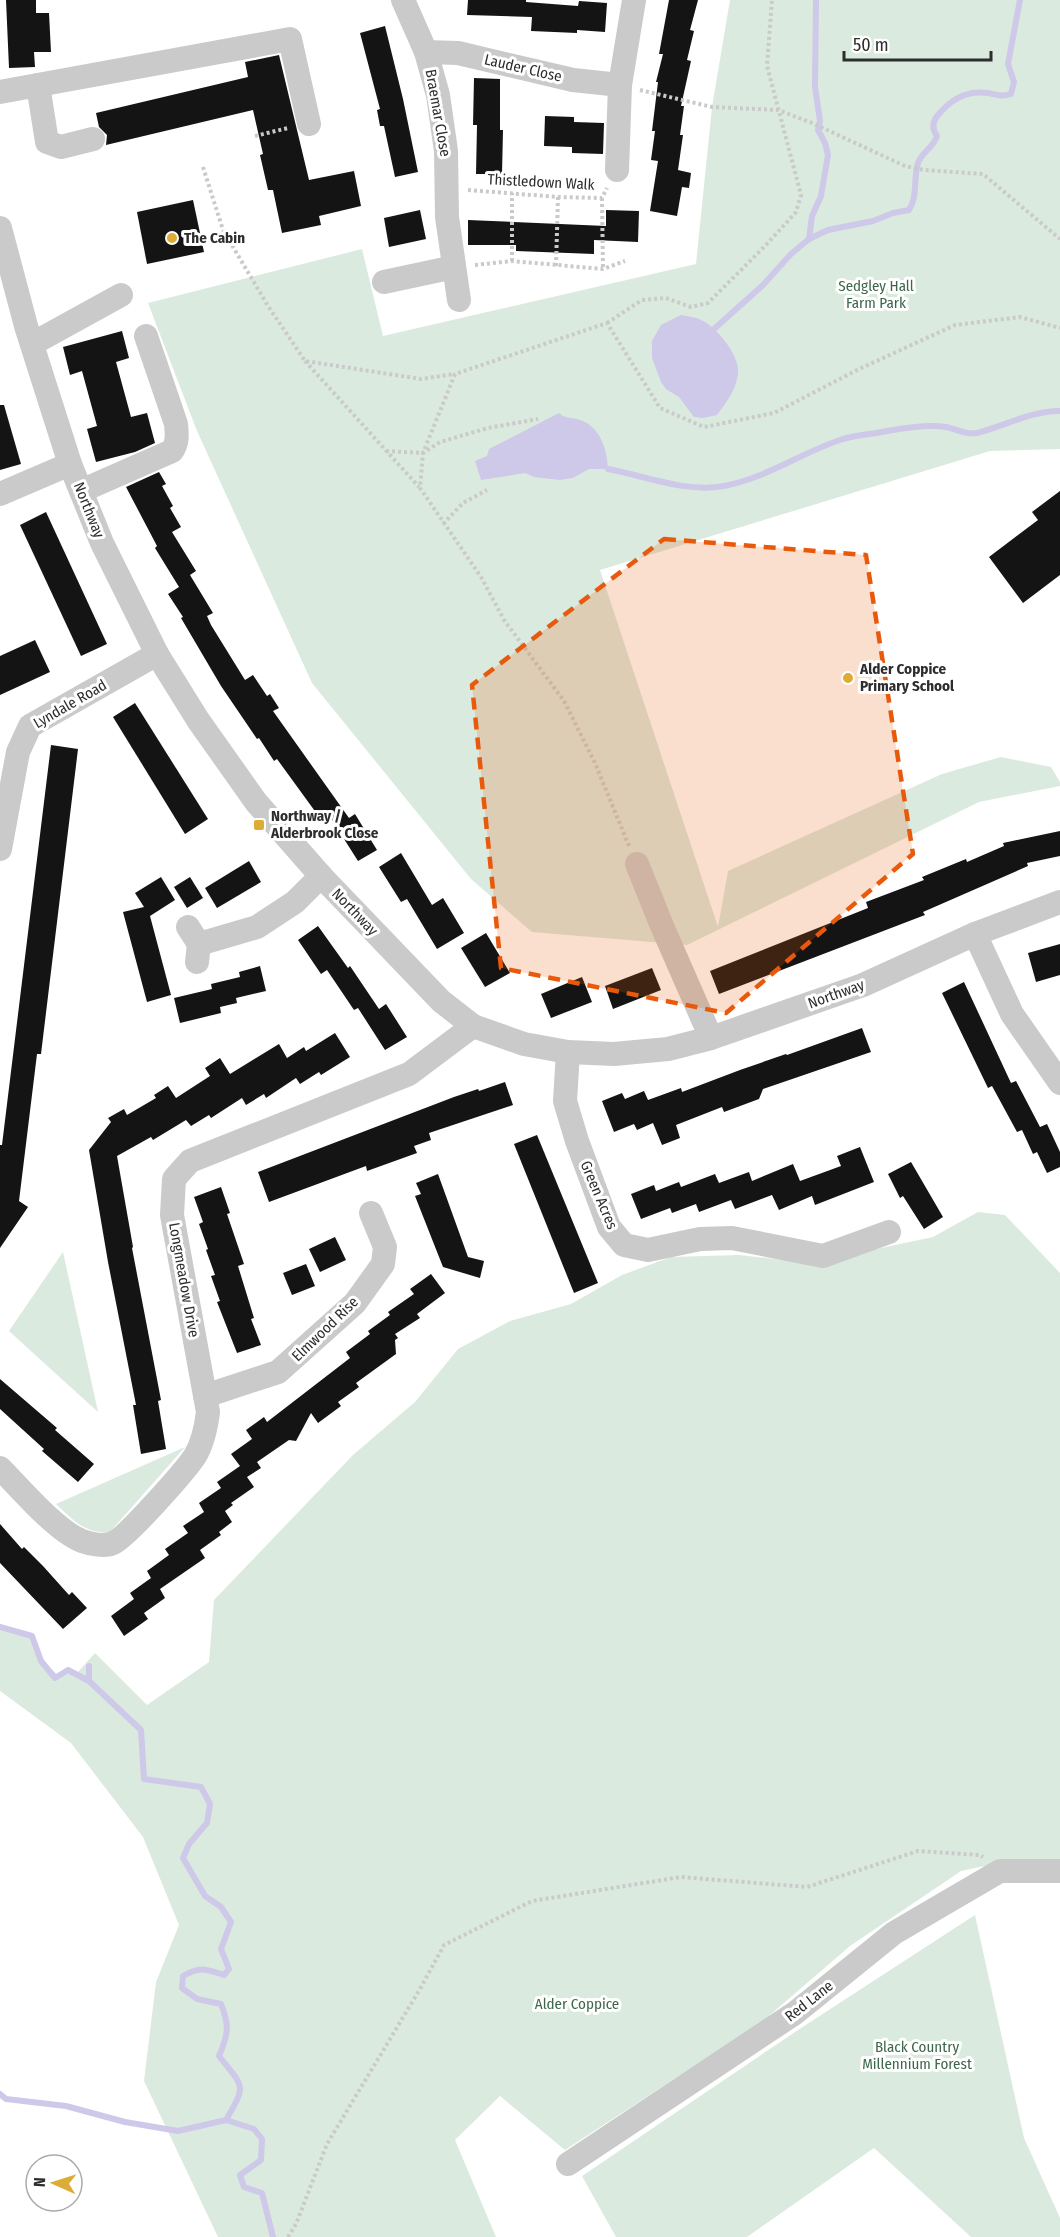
<svg xmlns="http://www.w3.org/2000/svg" width="1060" height="2237" viewBox="0 0 1060 2237" font-family="'Fira Sans Condensed',sans-serif">
<style>
.green{fill:#dbeadf}
.water{fill:#cec8e9}
.lines{fill:none;stroke-linecap:round;stroke-linejoin:round}
.stream{stroke:#cec8e9;stroke-width:6}
.building{fill:#141414}
.path{stroke:#cacaca;stroke-width:4;stroke-dasharray:3 3;stroke-linecap:butt}
.minor{stroke:#cacaca;stroke-width:24}
.marked{fill:#e8590c;fill-opacity:0.2;stroke:#e8590c;stroke-width:4.5;stroke-dasharray:12 8;stroke-linejoin:round}
.poi-dot{fill:#ddac36;stroke:#fff;stroke-width:2}
.labels{text-anchor:middle;dominant-baseline:central;stroke-width:6;stroke-linejoin:round;paint-order:stroke}
.street-label{font-size:15px;fill:#2d2d2d;stroke:#fff}
.poi-label{font-size:15px;font-weight:bold;fill:#2d2d2d;stroke:#fff;text-anchor:start}
.park-label{font-size:15px;fill:#3d664a;stroke:#fff}
</style>
<rect width="100%" height="100%" fill="#fff"/>
<g class="green">
<path d="M730 0H1060V449L990 451 600 570 718 927 728 871 942 774 1001 757 1051 767 1060 782V786L979 802 687 945 532 932 471 879 312 683 197 431 148 303 362 249 383 336 696 264 712 107Z"/>
<path d="M978 1212 1005 1215 1060 1273V1859L1013 1860 961 1871 850 1946 763 2021 565 2150 500 2096 455 2140 496 2237H218L144 2081 156 1982 179 1925 143 1837 71 1743 0 1691V1626L32 1635 42 1662 57 1674 77 1673 95 1653 147 1705 209 1662 214 1600 353 1455 415 1402 458 1349 510 1321 571 1304 622 1275 671 1257 739 1255 793 1261 805 1264 933 1237Z"/>
<path d="M63 1252 98 1412 9 1331Z"/>
<path d="M185 1447 109 1533C83 1532 74 1521 56 1504Z"/>
<path d="M975 1915 1024 2138 1060 2218V2237H971L874 2148 747 2237H616L582 2176 798 2030Z"/>
</g>
<g class="water">
<path d="M681 315C687 316 694 317 699 319 715 325 741 356 738 374 736 390 726 403 717 415L703 418 694 417 679 397 666 389 661 382 652 358V341L661 325Z"/>
<path d="M559 413C566 419 569 417 577 419 600 425 607 448 608 469H589L573 478 560 480 534 477 525 473 481 480 475 461 487 456 489 449Z"/>
</g>
<g class="lines">
<g class="stream">
<path d="M809 239 812 216 821 196 828 155 825 143 818 130 820 121 815 87 816 0"/>
<path d="M714 329 763 285 791 254 809 239 828 230 873 221 893 213 909 210C918 197 913 179 918 163 922 152 934 147 937 136 932 129 932 122 938 115 951 99 968 90 988 93 998 95 1001 97 1011 94L1014 82 1008 64 1020 0"/>
<path d="M608 469C646 476 685 493 724 486 767 478 802 452 843 439 857 435 873 434 887 431 904 428 930 424 946 427 957 429 965 435 977 433 1005 426 1030 411 1060 411"/>
<path d="M0 1627 32 1636 41 1661 55 1678 68 1670 89 1681 141 1730 144 1779 201 1787 210 1804 207 1823 189 1844 183 1858 205 1896 221 1907 231 1922 221 1949 229 1969 224 1975C206 1969 200 1966 183 1976L182 1988 197 1999 221 2004C230 2026 228 2035 219 2056 244 2088 247 2084 226 2120L254 2129 262 2139 261 2160 240 2175 244 2187 262 2193 273 2237"/>
<path d="M89 1681V1666"/>
<path d="M0 2094 6 2099 66 2106 125 2122 178 2131 226 2120"/>
</g>
</g>
<g class="building">
<path d="M6 0H36V13H49L51 52H34L35 67 9 68Z"/>
<path d="M468 0H526V2L578 6 579 1 607 3 605 32 577 30V33L531 31 532 17 467 15Z"/>
<path d="M669 0H698L690 30 694 31 687 60 691 61 681 106H684L680 135H683L678 170 691 173 689 188 682 187 677 216 650 211 658 161 651 160 655 131H652L658 82H656L663 54H659Z"/>
<path d="M385 26 403 99 418 172 395 177 384 126H380L377 110 380 109 360 33Z"/>
<path d="M279 55 309 180 354 171 361 206 319 216 321 225 282 233 273 190H268L260 155 263 154 253 110 106 145 107 135 99 127 96 113 248 77 245 62Z"/>
<path d="M474 78 500 79V130H503L502 174H476L477 125H473Z"/>
<path d="M545 116 574 117V122L604 123 603 154 572 153V147L544 146Z"/>
<path d="M193 200 204 252 147 264 137 212Z"/>
<path d="M420 210 426 239 389 247 384 218Z"/>
<path d="M606 210 639 211 638 242 594 240V254L516 251V245H468V220L606 226Z"/>
<path d="M122 331 129 358 116 362 131 417 147 413 155 443 135 452 96 462 87 429 97 426 82 371 70 375 63 347Z"/>
<path d="M0 405H4L21 464 0 470Z"/>
<path d="M159 472 166 484 162 486 173 506 170 508 181 527 172 532 196 571 190 575 213 613 207 616 211 625 245 680 253 675 267 696 270 694 279 708 273 711 349 818 355 814 377 850 358 861 332 820 325 825 277 759 274 761 259 738 257 739 221 686 181 618 183 617 168 594 179 587 155 548 157 546 126 487Z"/>
<path d="M1060 491V575L1023 603 989 557 1038 520 1032 512Z"/>
<path d="M46 512 107 644 81 656 20 525Z"/>
<path d="M35 640 50 672 0 695V656Z"/>
<path d="M135 703 208 819 185 834 113 717Z"/>
<path d="M51 745 78 749 41 1054H37L19 1201 28 1207 0 1248V1145H2Z"/>
<path d="M1060 831V856L1027 863 1028 866 923 912 925 915 719 994 710 971 868 908 866 902 924 880 922 877 966 859 967 862 1004 846 1003 843Z"/>
<path d="M401 853 432 905 443 898 464 933 437 949 407 899 401 902 379 867Z"/>
<path d="M249 861 261 882 217 908 205 888Z"/>
<path d="M161 877 175 900 150 916 171 995 147 1002 123 912 144 907 135 893Z"/>
<path d="M190 877 203 898 187 908 174 887Z"/>
<path d="M318 926 348 968 350 966 379 1009 386 1004 407 1037 385 1050 358 1008 354 1010 327 970 321 974 298 940Z"/>
<path d="M486 933 510 973 485 987 461 948Z"/>
<path d="M1060 944V975L1036 982 1028 953Z"/>
<path d="M260 966 266 991 236 998 237 1003 220 1007 221 1013 180 1023 174 998 212 989 211 984 240 977 239 972Z"/>
<path d="M652 968 661 990 613 1009 605 986Z"/>
<path d="M582 977 592 1002 551 1018 541 994Z"/>
<path d="M964 982 1011 1083 1016 1081 1040 1127 1047 1124 1060 1152V1167L1047 1173 1037 1152 1033 1154 1022 1130 1017 1132 992 1086 988 1088 942 993Z"/>
<path d="M862 1028 871 1052 763 1089 759 1099 724 1112 722 1107 676 1125 680 1138 662 1145 653 1123 637 1130 634 1124 614 1132 602 1101 622 1093 625 1099 644 1091 648 1100 681 1088 682 1092 740 1070 786 1054 787 1055Z"/>
<path d="M335 1033 350 1057 321 1075 319 1072 300 1084 296 1078 266 1098 264 1094 246 1105 242 1098 211 1118 209 1115 191 1126 186 1120 153 1140 151 1137 117 1156 133 1247 132 1248 161 1400 158 1401 166 1449 141 1454 133 1405H136L108 1262 89 1150 111 1122 108 1118 124 1109 127 1115 156 1098 154 1095 168 1086 176 1098 210 1076 205 1068 220 1058 230 1074 279 1044 287 1058 304 1047 306 1051Z"/>
<path d="M505 1082 513 1105 429 1133 431 1140 414 1146 417 1153 367 1171 366 1166 269 1202 258 1172 454 1097 478 1089 479 1091Z"/>
<path d="M537 1135 598 1283 574 1293 514 1144Z"/>
<path d="M860 1147 874 1182 815 1205 812 1196 779 1210 772 1195 735 1209 731 1200 699 1212 696 1204 672 1213 670 1208 641 1219 631 1194 654 1185 656 1191 679 1182 681 1187 715 1174 719 1183 749 1172 752 1181 793 1164 800 1181 841 1166 837 1156Z"/>
<path d="M911 1162 943 1217 924 1229 903 1196 900 1198 888 1174Z"/>
<path d="M438 1174 468 1257 484 1261 480 1278 443 1267 415 1196 421 1194 416 1183Z"/>
<path d="M221 1187 230 1213 227 1214 244 1264 238 1266 254 1318 251 1319 261 1345 237 1353 217 1302 220 1301 211 1276 215 1275 206 1250 208 1249 199 1224 203 1222 194 1197Z"/>
<path d="M335 1237 346 1260 320 1272 309 1249Z"/>
<path d="M306 1264 315 1286 292 1295 283 1273Z"/>
<path d="M431 1274 445 1293 417 1314 420 1318 395 1334 398 1338 395 1340 396 1354 356 1383 359 1387 338 1402 341 1406 318 1423 311 1413 296 1441 289 1440 257 1462 261 1468 247 1477 254 1487 231 1503 233 1505 225 1511 232 1522 219 1532 221 1535 200 1550 205 1558 160 1589 165 1598 144 1613 148 1619 124 1636 111 1616 134 1599 130 1593 151 1578 147 1571 169 1555 165 1549 188 1533 183 1526 204 1512 199 1503 221 1488 217 1482 240 1466 231 1454 252 1439 246 1430 264 1417 267 1422 350 1358 346 1352 370 1334 368 1331 390 1315 388 1312 414 1294 410 1289Z"/>
<path d="M0 1379 57 1428 55 1430 94 1464 78 1482 42 1451 44 1449 0 1409Z"/>
<path d="M0 1524 22 1549 24 1547 43 1566 69 1595 72 1592 87 1608 63 1629 0 1563Z"/>
</g>
<g class="lines">
<g class="path">
<path d="M640 90 712 107 778 110 812 123 905 166 924 170 983 174 1060 239"/>
<path d="M255 136 288 128"/>
<path d="M203 167 223 230 268 306 305 361 421 379 454 374"/>
<path d="M468 190 558 197 602 198 607 188"/>
<path d="M602 198 603 269"/>
<path d="M512 261V193"/>
<path d="M475 265 512 261 603 269 625 261"/>
<path d="M556 266 558 197"/>
<path d="M607 323 642 300 666 298 691 307 708 303 766 245 796 212 801 195 767 66 772 0"/>
<path d="M305 361 419 487"/>
<path d="M386 451 423 453 440 442 488 428 538 419"/>
<path d="M443 524 463 503 487 490"/>
<path d="M629 846 595 763 564 701 504 620 481 577 420 488 423 453 455 374 607 323 660 408 704 427 774 413 859 369 955 325 1020 317 1060 328"/>
<path d="M288 2237 296 2224 327 2144 420 1989 444 1945 532 1901 681 1877 807 1887 918 1851 980 1855 983 1857"/>
</g>
<g class="minor">
<path d="M403 0 426 52 438 95 446 151 447 217 459 300"/>
<path d="M426 52 458 53 573 80 620 85 634 0"/>
<path d="M38 85 47 142 61 147 93 139"/>
<path d="M0 92 290 39 309 124"/>
<path d="M617 170 620 85"/>
<path d="M0 228 26 326 70 464 102 543 157 654 198 720 256 802 321 876 441 1001 473 1026 524 1044 568 1052 614 1054 668 1049 711 1038 863 985 975 934 1060 902"/>
<path d="M384 282 454 267"/>
<path d="M32 344 121 295"/>
<path d="M81 491 172 451C178 442 177 435 176 424L146 336"/>
<path d="M0 494 70 464"/>
<path d="M0 849 18 752 30 726 157 654"/>
<path d="M637 864 662 926 711 1038"/>
<path d="M188 927 199 944 197 962"/>
<path d="M975 934 1012 1014 1060 1083"/>
<path d="M199 944 257 927 295 902 321 876"/>
<path d="M568 1052 565 1101 577 1141 609 1227 624 1245 648 1250 700 1239 732 1238 823 1256 889 1232"/>
<path d="M205 1396 278 1372 355 1303 383 1264 385 1247 371 1213"/>
<path d="M0 1468C20 1488 56 1531 82 1541 90 1544 105 1547 113 1543 126 1538 186 1470 195 1456 203 1443 206 1428 208 1412L172 1215 174 1179 190 1161 409 1074 473 1026"/>
<path d="M568 2164 795 2013 894 1933 1000 1871H1060"/>
</g>
</g>
<path class="marked" d="M664 539 866 555 913 854 726 1013 501 968 472 685Z"/>
<g class="poi-dot">
<circle cx="172" cy="238" r="6"/>
<circle cx="848" cy="678" r="6"/>
<rect x="253" y="819" width="12" height="12" rx="3"/>
</g>
<g class="labels">
<g class="street-label">
<text transform="translate(523 68) rotate(13)">Lauder Close</text>
<text transform="translate(438 113) rotate(80)">Braemar Close</text>
<text transform="translate(541 182) rotate(3)">Thistledown Walk</text>
<text transform="translate(89 510) rotate(68)">Northway</text>
<text transform="translate(70 704) rotate(-30)">Lyndale Road</text>
<text transform="translate(355 912) rotate(46)">Northway</text>
<text transform="translate(836 994) rotate(-20)">Northway</text>
<text transform="translate(599 1195) rotate(67)">Green Acres</text>
<text transform="translate(184 1280) rotate(80)">Longmeadow Drive</text>
<text transform="translate(325 1329) rotate(-44)">Elmwood Rise</text>
<text transform="translate(809 2001) rotate(-38)">Red Lane</text>
</g>
<g class="poi-label">
<text x="184" y="238">The Cabin</text>
<text x="860" y="669">Alder Coppice<tspan x="860" dy="17">Primary School</tspan></text>
<text x="271" y="816">Northway /<tspan x="271" dy="17">Alderbrook Close</tspan></text>
</g>
<g class="park-label">
<text x="876" y="286">Sedgley Hall<tspan x="876" dy="17">Farm Park</tspan></text>
<text x="577" y="2004">Alder Coppice</text>
<text x="917" y="2047">Black Country<tspan x="917" dy="17">Millennium Forest</tspan></text>
</g>
</g>
<g transform="translate(54 2183) rotate(273)"><circle r="28" fill="#ffffff" stroke="#ababab" stroke-width="1.5"/>
<path d="M0-4.5L10 22L0 15L-10 22Z" fill="#ddac36"/>
<text y="-9" font-size="16" font-weight="bold" text-anchor="middle" fill="#2d2d2d">N</text>
</g>
<path d="M844 51v9h147v-9" fill="none" stroke="#2d2d2d" stroke-width="3"/>
<text x="853" y="51" font-size="18" fill="#2d2d2d" stroke="#ffffff" stroke-width="4.5" paint-order="stroke">50 m</text>
</svg>
